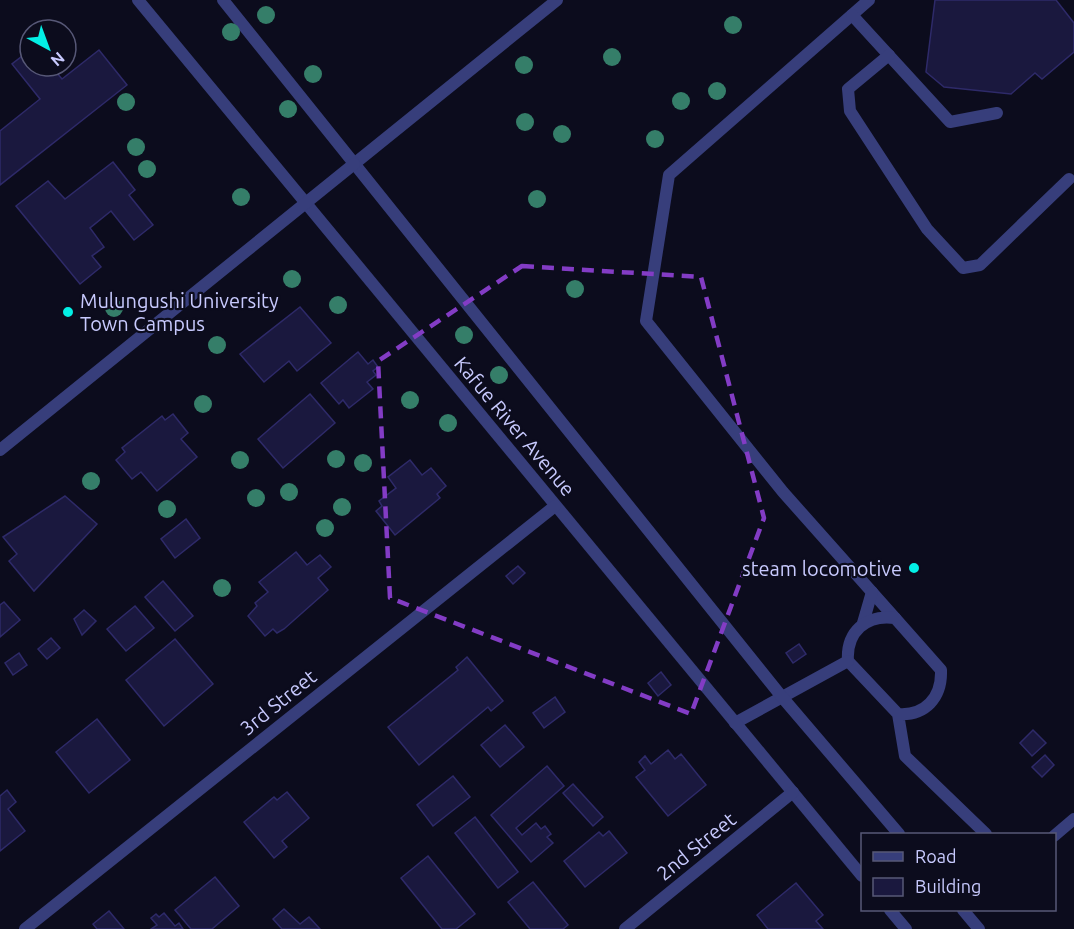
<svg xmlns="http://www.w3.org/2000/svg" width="1074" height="929" viewBox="0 0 1074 929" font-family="Ubuntu,sans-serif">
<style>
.building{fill:#1a183e;stroke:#2e2a69;stroke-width:1.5}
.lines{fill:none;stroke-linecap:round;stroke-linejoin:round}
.lane{stroke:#373e7b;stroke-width:12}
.street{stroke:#373e7b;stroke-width:12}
.tree{fill:#357e69}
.marked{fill:none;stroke:#833cc5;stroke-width:4.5;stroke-dasharray:12 8;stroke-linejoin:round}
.poi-dot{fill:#03efe5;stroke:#0c0c1d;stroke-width:2}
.labels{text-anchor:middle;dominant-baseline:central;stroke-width:4.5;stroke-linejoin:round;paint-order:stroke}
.poi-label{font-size:20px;fill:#c8cafe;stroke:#0c0c1d;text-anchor:start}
.street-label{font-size:20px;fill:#c8cafe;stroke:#0c0c1d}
</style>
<rect width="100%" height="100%" fill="#0c0c1d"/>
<g class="building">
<path d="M935 0H1056L1074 23V52L1042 79 1035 73 1011 94 944 87 926 72Z"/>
<path d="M30 50V66H51L62 79 99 50 127 85 0 185V131L40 99 12 64Z"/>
<path d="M113 162 135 190 129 195 153 225 134 240 111 211 90 228 104 247 92 256 101 267 80 284 16 206 48 181 65 199Z"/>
<path d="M300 307 331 343 297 371 289 361 264 382 240 354Z"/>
<path d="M358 352 368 364 373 360 378 367 373 371 376 375 367 382 373 389 349 408 343 400 339 404 321 383Z"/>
<path d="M310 394 335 423 283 468 258 439Z"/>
<path d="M173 414 188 433 181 439 197 457 157 491 141 472 132 479 116 460 125 452 122 448 162 416 165 420Z"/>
<path d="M410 460 422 475 431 468 446 486 437 494 440 498 395 535 376 511 382 506 379 501 396 488 388 477Z"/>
<path d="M65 496 97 524 34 591 9 561 17 554 3 537Z"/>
<path d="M186 519 200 538 175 558 161 539Z"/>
<path d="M296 552 307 565 320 555 331 567 318 578 328 590 284 629 277 633 273 629 265 636 248 616 257 606 255 603 268 592 259 582Z"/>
<path d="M518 566 525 573 513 584 506 576Z"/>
<path d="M163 581 193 616 175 631 145 597Z"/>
<path d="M4 602 20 620 0 637V605Z"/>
<path d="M135 606 154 628 126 651 107 629Z"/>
<path d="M84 610 96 621 82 635 74 619Z"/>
<path d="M51 638 60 648 47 659 38 649Z"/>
<path d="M175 639 213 684 164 726 126 680Z"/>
<path d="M799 644 806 654 793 663 786 653Z"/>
<path d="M19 653 27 665 13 675 5 663Z"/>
<path d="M467 657 503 701 491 711 488 707 419 765 388 727 458 670 456 667Z"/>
<path d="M661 672 671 685 658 696 648 683Z"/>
<path d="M555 697 565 712 544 728 533 713Z"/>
<path d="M97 719 130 760 89 793 56 752Z"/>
<path d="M505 725 524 747 500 767 481 745Z"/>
<path d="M1033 730 1046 743 1032 756 1020 743Z"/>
<path d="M668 750 675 759 681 754 706 785 668 816 636 777 645 770 639 762 645 756 651 764Z"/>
<path d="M1045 755 1054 765 1042 777 1032 767Z"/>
<path d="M547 766 564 786 516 828 522 835 536 823 541 829 545 826 551 834 547 837 553 843 531 862 491 815Z"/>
<path d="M453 776 470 797 433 826 417 805Z"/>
<path d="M573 784 603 817 593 826 563 793Z"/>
<path d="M7 790 16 802 8 809 25 831 0 851V796Z"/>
<path d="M287 792 309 818 282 841 287 847 274 858 244 822 274 797 277 800Z"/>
<path d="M475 817 518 872 498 888 455 833Z"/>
<path d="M609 831 627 853 585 887 564 861 599 832 603 836Z"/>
<path d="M428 856 475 914 456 929H442L401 878Z"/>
<path d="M215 877 239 906 212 929H191L175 910Z"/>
<path d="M533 882 568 925 563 929H530L508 902Z"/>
<path d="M796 883 823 915 816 921 823 929H768L757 915Z"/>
<path d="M284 909 300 924 309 917 320 929H282L273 919Z"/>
<path d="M109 911 124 929H97L93 924Z"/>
<path d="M164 913 175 926 179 923 183 929H151L157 925 151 918 156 914 159 917Z"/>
</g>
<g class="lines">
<g class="lane">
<path d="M869 0 669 175 646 321 783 492 895 618"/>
<path d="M852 15 950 122 997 113"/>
<path d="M889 55 848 89 850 111 927 229 963 268 980 265 1069 179"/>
<path d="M354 164 557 0"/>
<path d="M863 623 872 592"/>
<path d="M898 714C925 716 942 698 941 670L895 618C866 614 846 632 848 661L898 714 905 756 986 834"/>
<path d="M735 723 848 661"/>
<path d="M1054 836 1074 819"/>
</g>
<g class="street">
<path d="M138 0 862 876"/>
<path d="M223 0 782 697 899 834"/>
<path d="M0 450 354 164"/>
<path d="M890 910 906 929"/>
<path d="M963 910 979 929"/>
<path d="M25 929 555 506"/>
<path d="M625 929 793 792"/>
</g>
</g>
<g class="tree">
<circle cx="266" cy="15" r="9"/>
<circle cx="733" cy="25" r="9"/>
<circle cx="231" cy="32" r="9"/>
<circle cx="612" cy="57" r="9"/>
<circle cx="524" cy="65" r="9"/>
<circle cx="313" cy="74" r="9"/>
<circle cx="717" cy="91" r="9"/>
<circle cx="681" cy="101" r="9"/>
<circle cx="126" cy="102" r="9"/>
<circle cx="288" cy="109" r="9"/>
<circle cx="525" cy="122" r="9"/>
<circle cx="562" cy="134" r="9"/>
<circle cx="655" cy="139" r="9"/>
<circle cx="136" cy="147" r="9"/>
<circle cx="147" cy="169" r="9"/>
<circle cx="241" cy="197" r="9"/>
<circle cx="537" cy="199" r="9"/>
<circle cx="292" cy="279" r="9"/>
<circle cx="575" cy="289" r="9"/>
<circle cx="338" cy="305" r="9"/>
<circle cx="114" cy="308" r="9"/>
<circle cx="464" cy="335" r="9"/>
<circle cx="217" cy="345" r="9"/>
<circle cx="499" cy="375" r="9"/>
<circle cx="410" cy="400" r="9"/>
<circle cx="203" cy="404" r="9"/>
<circle cx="448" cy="423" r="9"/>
<circle cx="336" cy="459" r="9"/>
<circle cx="240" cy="460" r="9"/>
<circle cx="363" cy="463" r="9"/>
<circle cx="91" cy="481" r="9"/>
<circle cx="289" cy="492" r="9"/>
<circle cx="256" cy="498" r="9"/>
<circle cx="342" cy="507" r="9"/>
<circle cx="167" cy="509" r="9"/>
<circle cx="325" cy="528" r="9"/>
<circle cx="222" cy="588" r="9"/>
</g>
<path class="marked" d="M522 266 701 277 764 518 691 714 390 598 378 361Z"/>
<g class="poi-dot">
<circle cx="68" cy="312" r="6"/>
<circle cx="914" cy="568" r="6"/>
</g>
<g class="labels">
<g class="poi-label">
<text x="80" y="300">Mulungushi University<tspan x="80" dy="23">Town Campus</tspan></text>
<text x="902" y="568" text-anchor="end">steam locomotive</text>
</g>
<g class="street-label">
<text transform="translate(515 426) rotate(50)">Kafue River Avenue</text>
<text transform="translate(278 702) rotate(-39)">3rd Street</text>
<text transform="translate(696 846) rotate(-39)">2nd Street</text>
</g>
</g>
<rect x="861" y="833" width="195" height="78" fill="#0c0c1d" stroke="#575877" stroke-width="1.5"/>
<rect x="873" y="852" width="30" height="9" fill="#373e7b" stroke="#575877" stroke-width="1.5"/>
<text x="915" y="863" font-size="18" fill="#c8cafe">Road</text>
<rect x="873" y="878" width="30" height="18" fill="#1a183e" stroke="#575877" stroke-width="1.5"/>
<text x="915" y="893" font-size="18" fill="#c8cafe">Building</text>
<g transform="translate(48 48) rotate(139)"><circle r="28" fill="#0c0c1d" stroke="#575877" stroke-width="1.5"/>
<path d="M0-4.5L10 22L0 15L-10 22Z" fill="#03efe5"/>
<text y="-9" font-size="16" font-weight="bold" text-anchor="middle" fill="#c8cafe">N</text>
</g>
</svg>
